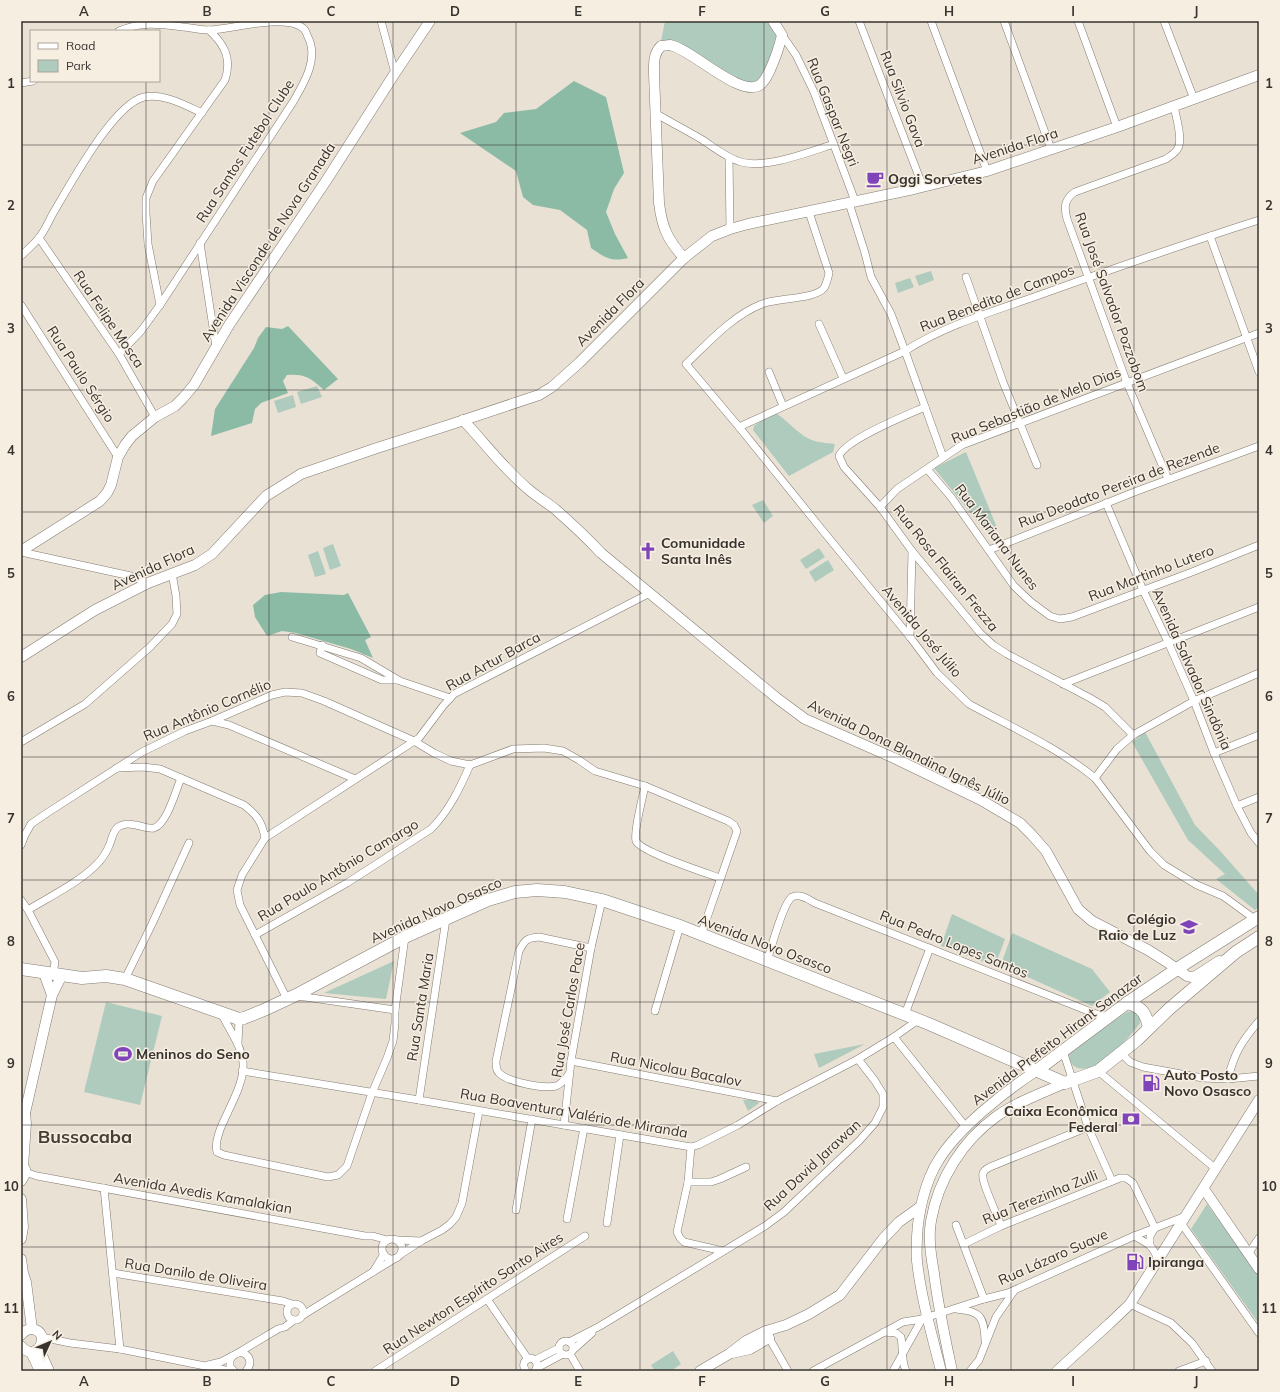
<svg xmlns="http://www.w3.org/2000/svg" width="1280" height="1392" viewBox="0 0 1280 1392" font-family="Mulish,sans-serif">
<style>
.green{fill:#aecbbd}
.forest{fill:#8bbba5}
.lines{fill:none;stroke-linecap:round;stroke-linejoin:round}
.street-casing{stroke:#837b71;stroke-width:8}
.secondary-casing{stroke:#837b71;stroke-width:11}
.primary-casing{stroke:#837b71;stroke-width:13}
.street{stroke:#fff;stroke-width:7}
.secondary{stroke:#fff;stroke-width:10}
.primary{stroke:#fff;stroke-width:12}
.grid{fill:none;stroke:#37332f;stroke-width:1;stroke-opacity:0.55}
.labels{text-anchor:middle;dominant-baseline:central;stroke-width:3;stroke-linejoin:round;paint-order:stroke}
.street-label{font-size:14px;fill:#37332f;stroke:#f7eee2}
.poi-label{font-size:14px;font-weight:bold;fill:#37332f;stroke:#f7eee2;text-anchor:start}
.district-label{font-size:18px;font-weight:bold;fill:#463f36;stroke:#f7eee2}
.neatline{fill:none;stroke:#37332f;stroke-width:1.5}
.grid-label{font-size:13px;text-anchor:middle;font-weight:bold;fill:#37332f}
</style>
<rect width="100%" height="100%" fill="#eae1d5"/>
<g class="green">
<path d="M665 21H771L777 32 766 75 752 85 661 41Z"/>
<path d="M931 271 934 280 919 286 915 276Z"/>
<path d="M910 278 914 287 898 293 895 283Z"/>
<path d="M317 386 322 397 301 404 297 392Z"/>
<path d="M293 395 296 407 278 413 274 401Z"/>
<path d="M776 413C786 420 794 429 804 436 813 442 824 443 835 444L833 452 789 476 753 430 754 426 764 419Z"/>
<path d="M966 452 998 530 986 532 934 468Z"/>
<path d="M763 500 773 516 764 523 752 505Z"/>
<path d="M333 544 341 566 330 570 323 548Z"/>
<path d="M819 548 825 557 806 569 800 560Z"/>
<path d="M318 551 326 574 315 577 308 555Z"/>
<path d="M828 560 834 570 815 582 809 572Z"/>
<path d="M1145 732 1195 825 1222 853 1259 895V907L1255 910 1216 879 1225 874 1188 840 1132 742Z"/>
<path d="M952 914 1005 939 995 966 941 946Z"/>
<path d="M1012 933 1092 969 1110 992 1092 1006 1001 965Z"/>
<path d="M394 961 386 999 324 993Z"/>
<path d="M106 1002 162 1016 140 1105 84 1092Z"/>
<path d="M1134 1011 1140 1018V1023C1132 1035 1112 1055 1100 1063 1091 1069 1074 1073 1070 1060 1069 1057 1069 1053 1069 1050L1127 1012Z"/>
<path d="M865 1044 819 1068 814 1054Z"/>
<path d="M754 1099 759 1103 748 1111 743 1100Z"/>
<path d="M1207 1204 1259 1276V1324L1191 1229Z"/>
<path d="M673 1351 681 1364 671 1371H655L651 1365Z"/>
</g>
<g class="forest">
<path d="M574 81 606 97 624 173 614 189 606 212 615 234 628 258C610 262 606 258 591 248L587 230 560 210 533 205 523 197 516 171 460 133 496 122 504 113 536 109Z"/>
<path d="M288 326 338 379 324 390C310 378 306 374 287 375L283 381 288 393 261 403 255 409 252 423 211 436 215 409 254 348 258 338 266 327 282 329Z"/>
<path d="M281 592 344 595 348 593 371 637 365 640 373 658 351 649 296 633 282 631 267 636 255 617 253 605 265 595Z"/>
</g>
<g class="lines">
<g class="street-casing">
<g id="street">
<path d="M381 21 395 73"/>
<path d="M859 21 923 187"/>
<path d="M931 21 987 171"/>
<path d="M1004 21 1051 149"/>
<path d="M1078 21 1117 127"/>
<path d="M1164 21 1194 99"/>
<path d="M119 31C145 20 164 25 191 28 196 29 203 30 209 30 231 30 287 12 304 29 306 31 307 35 308 37 319 59 304 83 293 102L160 305 141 331 119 354"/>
<path d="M782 35 796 55 814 92 855 201"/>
<path d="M21 83 33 81"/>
<path d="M655 113C670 122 686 130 701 139 714 147 726 158 741 162 766 169 809 152 834 144"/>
<path d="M729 158 730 229"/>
<path d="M849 203 865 253 871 277 891 314 905 351 943 457"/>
<path d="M809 212 829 273C828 278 827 283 824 288 816 299 777 298 762 304 733 315 708 343 686 364L739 427 823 531 910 637 937 673 969 704C1011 727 1057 747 1095 778L1150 851 1164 865 1197 885 1223 896 1256 920"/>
<path d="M1210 236 1259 372"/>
<path d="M39 238 119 354 155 417"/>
<path d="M200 243 216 347"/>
<path d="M21 256C27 250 33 245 38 239 44 232 48 223 52 215 69 187 113 104 144 97 163 93 185 105 202 113"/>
<path d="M966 277 1003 382 1037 465"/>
<path d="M21 305 118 457"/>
<path d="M160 305 148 244 146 213V198L153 181 225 80C232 59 225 45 209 30"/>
<path d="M819 324 843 378"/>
<path d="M769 372 783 406"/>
<path d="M925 407C907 415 846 439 839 456L844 467 880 507 912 551 980 633 993 645 1007 654 1090 698 1105 707 1133 735"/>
<path d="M739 427 905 351C944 326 991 312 1034 297 1109 270 1184 244 1259 220"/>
<path d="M927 469 951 497 1014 586 1031 602 1050 616 1060 619 1072 617 1192 572 1259 545"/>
<path d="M1168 479 1127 383 1067 219C1064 208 1064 199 1075 192L1166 159C1170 156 1176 153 1178 148 1183 139 1176 117 1174 106"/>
<path d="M1106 503 1143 590 1168 642 1194 701 1214 753 1237 806 1251 833 1259 843"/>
<path d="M880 507 897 489 962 445 1259 333"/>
<path d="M989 550 1137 491 1259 446"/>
<path d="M21 552 131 576 148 583"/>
<path d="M292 637 361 658 400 681 450 698"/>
<path d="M910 637 912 551"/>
<path d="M322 645 320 653 382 680H397"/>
<path d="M1063 684 1259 607"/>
<path d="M212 721 229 725 355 779"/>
<path d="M21 742 85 704 150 647 172 624 177 614 176 596 172 573"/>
<path d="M1214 753 1259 735"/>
<path d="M470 765 513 749 544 748 563 751 579 760 595 771 645 786 728 821 734 825 737 831 736 834 701 935"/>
<path d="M117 768 143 767 160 769 244 805C257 815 262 822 265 838"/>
<path d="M1095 778 1117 749 1133 735 1194 701 1259 673"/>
<path d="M645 786C643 796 633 833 636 841 641 852 706 873 720 878"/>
<path d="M1237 806 1259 797"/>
<path d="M21 845 25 835 31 824 47 813 142 752 185 731 212 721 272 695 285 692 302 693 324 701 414 741 434 753 451 761 470 765"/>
<path d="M21 900 28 910 55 962 53 974"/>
<path d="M28 910C49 897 80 882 97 864 102 859 106 853 109 846 112 840 112 832 118 827 124 823 129 824 136 825 141 826 148 829 154 828 167 824 176 790 181 778"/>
<path d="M255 935 347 883 431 829C449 811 460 788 470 765"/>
<path d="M767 961C771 949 783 903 792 897 799 893 808 899 815 903L1096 1014 1108 1017"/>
<path d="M125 979 152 924 189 843"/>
<path d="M298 996 395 1010"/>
<path d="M287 999 240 905 237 890 242 875 265 838 419 738 443 706 454 694 650 593"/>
<path d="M655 1011 680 926"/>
<path d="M221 1012C228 1029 241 1044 243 1062 246 1092 211 1130 217 1152L224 1155 328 1177 338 1175 347 1166 372 1093 387 1058 393 1041 395 1023V1010L405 937"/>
<path d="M905 1014 930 948"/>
<path d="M894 1037 966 1127"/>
<path d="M238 1044 239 1019"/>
<path d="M1063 1051 1088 1127 1112 1181"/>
<path d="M1121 1053 1130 1062 1143 1067 1203 1078 1228 1079 1259 1076"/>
<path d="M571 1061 777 1101"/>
<path d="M242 1071 419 1100 691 1147 698 1145 738 1125 777 1101 858 1059 894 1037 918 1020"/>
<path d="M1098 1071 1216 1169"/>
<path d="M569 1074C565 1079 562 1084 556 1086 543 1089 508 1082 499 1073 496 1070 496 1066 496 1061L519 951C525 940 526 938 539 937L591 948"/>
<path d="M1228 1079C1234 1053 1242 1041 1259 1021"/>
<path d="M419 1100 446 919"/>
<path d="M564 1125 571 1061 591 948 602 900"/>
<path d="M691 1147 688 1182 677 1232 680 1238 684 1242 723 1251"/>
<path d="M25 1172 37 1176 365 1236H373L387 1240"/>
<path d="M688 1182H711L720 1179 746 1167"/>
<path d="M104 1188 120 1349"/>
<path d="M516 1210 532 1119"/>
<path d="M567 1219 584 1128"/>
<path d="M607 1223 620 1135"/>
<path d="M1181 1223 1259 1333"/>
<path d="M956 1225 984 1299"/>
<path d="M1001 1226C998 1216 980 1180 983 1173 985 1169 988 1168 990 1167L1088 1127"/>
<path d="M1134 1236C1147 1243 1153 1245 1158 1260"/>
<circle cx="392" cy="1249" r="10"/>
<path d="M398 1240 421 1241"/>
<path d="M964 1244 1001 1226 1120 1178H1126L1133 1183 1155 1228 1150 1236V1245"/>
<path d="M401 1254 421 1241 442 1230 450 1224 456 1217 462 1203 479 1111"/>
<path d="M1248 1254 1259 1238"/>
<path d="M373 1272 384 1254"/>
<path d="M113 1273 283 1301 292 1304"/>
<path d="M487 1299 528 1359"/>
<circle cx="295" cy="1312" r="8"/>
<path d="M1130 1304 1171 1323 1192 1343 1212 1371"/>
<path d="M956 1309C981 1311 984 1317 985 1340"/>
<path d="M303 1315 394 1259"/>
<path d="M884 1332 896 1333 901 1337C903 1349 901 1360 906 1371"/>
<path d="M41 1337 70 1343 120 1349 230 1371"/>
<path d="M769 1338 788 1371"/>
<circle cx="566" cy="1348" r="7"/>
<path d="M569 1342 600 1326 765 1226 784 1212 859 1141 875 1123 883 1107V1094L875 1081 858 1059"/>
<path d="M573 1350 592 1333"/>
<path d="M238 1353 278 1329 285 1327 294 1320"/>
<path d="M570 1354 580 1371"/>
<path d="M535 1360 559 1348"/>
<path d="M208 1365 221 1362 232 1356"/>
<path d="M537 1368 563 1354"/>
<path d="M234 1371 230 1367V1360C239 1344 258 1358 246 1371"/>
<path d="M375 1371 585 1236"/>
<path d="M526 1371C522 1366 523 1360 530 1358 537 1359 539 1365 535 1371"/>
<path d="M813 1371 903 1322 922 1319 984 1299 1008 1293 1134 1236 1186 1216"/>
<path d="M893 1371 922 1319"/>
<path d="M970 1371 979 1360 996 1317 1014 1291"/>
<path d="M1179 1371 1206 1361"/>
</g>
</g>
<g class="secondary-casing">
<g id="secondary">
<path d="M684 258C667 239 662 227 659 203L654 74C654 64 653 54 661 46 663 46 667 45 670 45 693 50 740 98 760 85 765 81 767 76 770 70 775 59 779 48 782 35L773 21"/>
<path d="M463 420C485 443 503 468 528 489 536 496 546 502 555 509 571 523 587 538 601 553L778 699 805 719 894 758 981 800 1020 823 1032 835 1046 851 1078 909 1092 921 1148 950 1167 962 1187 976 1191 977 1196 976 1219 961"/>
<path d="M21 551 100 501 107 493 111 485 118 457 125 445 132 436 155 417 175 406 183 398 194 385 229 325 326 181 395 73 430 21"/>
<path d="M21 657 95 610 148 583 195 565 212 554 266 496 301 474 377 448 449 425 539 395 552 387 579 363 684 258 712 236 730 229 748 224 914 189 987 171 1117 127 1259 75"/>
<path d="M44 973 52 995"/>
<path d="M21 1120 25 1113 52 995 62 975"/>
<path d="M21 1165 25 1169V1174L21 1181"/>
<path d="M23 1167 26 1123 25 1113"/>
<path d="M1204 1189 1259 1269"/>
<path d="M21 1199 23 1227 21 1239"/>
<path d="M21 1259 23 1273 26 1282 32 1329"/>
<path d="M21 1335C24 1331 27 1329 32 1329 53 1332 37 1365 21 1346"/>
<path d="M39 1349 49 1371"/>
<path d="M31 1352 40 1371"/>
<path d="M732 1353 750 1349 769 1338 766 1331"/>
<path d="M700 1371 729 1354 746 1341 766 1331 786 1325 809 1314 840 1295 883 1239 899 1222 920 1207"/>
<path d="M941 1371C932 1335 921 1298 917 1261 916 1253 917 1245 917 1237 918 1213 925 1182 938 1161 958 1128 1004 1092 1036 1071"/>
<path d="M952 1371C945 1338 938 1306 934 1273 931 1256 928 1238 931 1221 938 1180 962 1141 997 1116 1017 1102 1042 1093 1065 1083"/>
<path d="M1057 1371 1109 1324 1130 1304 1259 1100"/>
</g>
</g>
<g class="primary-casing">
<g id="primary">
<path d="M21 969 82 978 106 976 125 979 239 1019 244 1018 264 1010 296 995 405 937 488 900 515 892 537 890 565 892 602 900 680 926 929 1024 1065 1083 1098 1071 1137 1040 1169 1009 1236 952 1259 937"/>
<path d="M1127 1003C1142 1007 1146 1013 1149 1028"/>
<path d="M1036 1071 1127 1003 1186 963 1259 917"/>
</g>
</g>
<use href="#street" class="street"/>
<use href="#secondary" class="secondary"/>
<use href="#primary" class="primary"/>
</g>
<path class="grid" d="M146 21V31M269 21V1371M393 21V1371M516 21V1371M640 21V1371M764 21V1371M887 21V1371M1011 21V1371M1134 21V1371M146 81V1371M21 145H1259M21 267H1259M21 390H1259M21 512H1259M21 635H1259M21 757H1259M21 880H1259M21 1002H1259M21 1125H1259M21 1247H1259"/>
<defs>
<g id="cafe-bare" transform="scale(1.38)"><path d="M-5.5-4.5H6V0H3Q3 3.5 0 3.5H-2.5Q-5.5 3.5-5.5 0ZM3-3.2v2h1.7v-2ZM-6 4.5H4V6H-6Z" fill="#8044ba" stroke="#f7eee2" stroke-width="2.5" paint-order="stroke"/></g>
<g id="church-bare" transform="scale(1.38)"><path d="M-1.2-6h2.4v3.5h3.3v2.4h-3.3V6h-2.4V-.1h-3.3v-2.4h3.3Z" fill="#8044ba" stroke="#f7eee2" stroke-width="2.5" paint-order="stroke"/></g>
<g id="school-bare" transform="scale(1.38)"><path d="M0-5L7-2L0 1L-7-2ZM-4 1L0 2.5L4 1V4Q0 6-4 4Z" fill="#8044ba" stroke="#f7eee2" stroke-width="2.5" paint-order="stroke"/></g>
<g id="stadium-bare" transform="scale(1.38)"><path d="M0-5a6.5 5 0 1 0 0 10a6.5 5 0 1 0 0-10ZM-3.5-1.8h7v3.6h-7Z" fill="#8044ba" stroke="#f7eee2" stroke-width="2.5" paint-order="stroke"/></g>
<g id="fuel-bare" transform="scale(1.38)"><path d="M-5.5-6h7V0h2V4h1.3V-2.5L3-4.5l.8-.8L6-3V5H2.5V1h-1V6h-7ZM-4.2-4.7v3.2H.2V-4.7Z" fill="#8044ba" stroke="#f7eee2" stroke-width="2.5" paint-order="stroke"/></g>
<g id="bank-bare" transform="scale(1.38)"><path d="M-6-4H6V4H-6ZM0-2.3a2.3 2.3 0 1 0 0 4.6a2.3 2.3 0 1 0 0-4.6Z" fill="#8044ba" stroke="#f7eee2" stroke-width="2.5" paint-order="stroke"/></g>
</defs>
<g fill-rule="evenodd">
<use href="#cafe-bare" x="875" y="179"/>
<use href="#church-bare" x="648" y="551"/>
<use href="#school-bare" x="1189" y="927"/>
<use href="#stadium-bare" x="123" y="1054"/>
<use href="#fuel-bare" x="1151" y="1083"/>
<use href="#bank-bare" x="1131" y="1119"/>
<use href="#fuel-bare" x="1135" y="1262"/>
</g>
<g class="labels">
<g class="street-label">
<text transform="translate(903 99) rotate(69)">Rua Silvio Gava</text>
<text transform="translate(833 112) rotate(68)">Rua Gaspar Negri</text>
<text transform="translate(1015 146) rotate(-18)">Avenida Flora</text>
<text transform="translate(245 151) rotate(-57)">Rua Santos Futebol Clube</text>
<text transform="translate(268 242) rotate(-57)">Avenida Visconde de Nova Granada</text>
<text transform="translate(997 298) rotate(-21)">Rua Benedito de Campos</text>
<text transform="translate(1112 302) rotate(70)">Rua José Salvador Pozzobom</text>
<text transform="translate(610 312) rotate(-45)">Avenida Flora</text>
<text transform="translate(109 319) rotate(56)">Rua Felipe Mosca</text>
<text transform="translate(81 374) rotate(57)">Rua Paulo Sérgio</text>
<text transform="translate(1036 405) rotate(-22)">Rua Sebastião de Melo Dias</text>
<text transform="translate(1119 485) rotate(-21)">Rua Deodato Pereira de Rezende</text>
<text transform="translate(997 537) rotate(53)">Rua Mariana Nunes</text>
<text transform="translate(153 567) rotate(-25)">Avenida Flora</text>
<text transform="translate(946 568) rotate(51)">Rua Rosa Flairan Frezza</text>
<text transform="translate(1151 573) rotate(-21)">Rua Martinho Lutero</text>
<text transform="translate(922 631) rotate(50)">Avenida José Júlio</text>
<text transform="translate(493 661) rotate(-29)">Rua Artur Barca</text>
<text transform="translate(1192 669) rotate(66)">Avenida Salvador Sindônia</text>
<text transform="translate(207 710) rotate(-23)">Rua Antônio Cornélio</text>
<text transform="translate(909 752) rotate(26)">Avenida Dona Blandina Ignês Júlio</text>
<text transform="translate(338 870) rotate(-31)">Rua Paulo Antônio Camargo</text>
<text transform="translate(436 910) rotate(-24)">Avenida Novo Osasco</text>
<text transform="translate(765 944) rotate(21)">Avenida Novo Osasco</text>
<text transform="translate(954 944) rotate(22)">Rua Pedro Lopes Santos</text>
<text transform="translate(420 1007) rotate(-81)">Rua Santa Maria</text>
<text transform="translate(568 1010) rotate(-80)">Rua José Carlos Pace</text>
<text transform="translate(1057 1039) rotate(-37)">Avenida Prefeito Hirant Sanazar</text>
<text transform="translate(676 1069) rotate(11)">Rua Nicolau Bacalov</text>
<text transform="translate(574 1113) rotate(10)">Rua Boaventura Valério de Miranda</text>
<text transform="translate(812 1165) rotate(-43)">Rua David Jarawan</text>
<text transform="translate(203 1193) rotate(10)">Avenida Avedis Kamalakian</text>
<text transform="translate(1040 1197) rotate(-22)">Rua Terezinha Zulli</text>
<text transform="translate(1053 1257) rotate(-24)">Rua Lázaro Suave</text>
<text transform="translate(196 1274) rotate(9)">Rua Danilo de Oliveira</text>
<text transform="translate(473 1293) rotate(-33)">Rua Newton Espírito Santo Aires</text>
</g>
<g class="poi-label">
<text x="888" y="179">Oggi Sorvetes</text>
<text x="661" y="543">Comunidade<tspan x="661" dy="16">Santa Inês</tspan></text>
<text x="1176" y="919" text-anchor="end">Colégio<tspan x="1176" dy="16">Raio de Luz</tspan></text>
<text x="136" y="1054">Meninos do Seno</text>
<text x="1164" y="1075">Auto Posto<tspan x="1164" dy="16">Novo Osasco</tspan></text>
<text x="1118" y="1111" text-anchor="end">Caixa Econômica<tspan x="1118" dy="16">Federal</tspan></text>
<text x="1148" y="1262">Ipiranga</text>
</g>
<g class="district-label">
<text x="85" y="1136">Bussocaba</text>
</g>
</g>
<rect width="1280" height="1392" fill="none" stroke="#f7eee2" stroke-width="44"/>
<rect x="30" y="30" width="130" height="52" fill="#f7eee2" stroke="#aaa39a"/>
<rect x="38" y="43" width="20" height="6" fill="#ffffff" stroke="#aaa39a"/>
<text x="66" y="50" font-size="12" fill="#37332f">Road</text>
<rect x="38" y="60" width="20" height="12" fill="#aecbbd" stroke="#aaa39a"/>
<text x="66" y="70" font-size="12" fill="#37332f">Park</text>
<g transform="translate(50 1342) rotate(46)" stroke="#f7eee2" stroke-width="3" paint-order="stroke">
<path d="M0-3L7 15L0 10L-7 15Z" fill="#37332f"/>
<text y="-6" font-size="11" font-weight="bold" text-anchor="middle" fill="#37332f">N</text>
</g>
<rect x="22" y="22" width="1236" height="1348" class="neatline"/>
<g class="grid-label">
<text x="84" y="16">A</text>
<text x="207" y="16">B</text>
<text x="331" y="16">C</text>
<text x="455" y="16">D</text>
<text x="578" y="16">E</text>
<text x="702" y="16">F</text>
<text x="825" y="16">G</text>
<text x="949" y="16">H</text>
<text x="1073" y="16">I</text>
<text x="1196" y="16">J</text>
<text x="11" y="88">1</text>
<text x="1269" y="88">1</text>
<text x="11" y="210">2</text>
<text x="1269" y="210">2</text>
<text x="11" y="333">3</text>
<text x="1269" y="333">3</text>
<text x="11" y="455">4</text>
<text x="1269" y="455">4</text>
<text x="11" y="578">5</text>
<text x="1269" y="578">5</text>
<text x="11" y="701">6</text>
<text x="1269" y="701">6</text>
<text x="11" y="823">7</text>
<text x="1269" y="823">7</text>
<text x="11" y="946">8</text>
<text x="1269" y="946">8</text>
<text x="11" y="1068">9</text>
<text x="1269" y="1068">9</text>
<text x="11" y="1191">10</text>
<text x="1269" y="1191">10</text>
<text x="11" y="1313">11</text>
<text x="1269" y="1313">11</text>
<text x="84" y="1386">A</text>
<text x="207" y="1386">B</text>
<text x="331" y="1386">C</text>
<text x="455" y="1386">D</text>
<text x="578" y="1386">E</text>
<text x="702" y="1386">F</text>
<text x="825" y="1386">G</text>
<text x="949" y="1386">H</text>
<text x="1073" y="1386">I</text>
<text x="1196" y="1386">J</text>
</g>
</svg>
